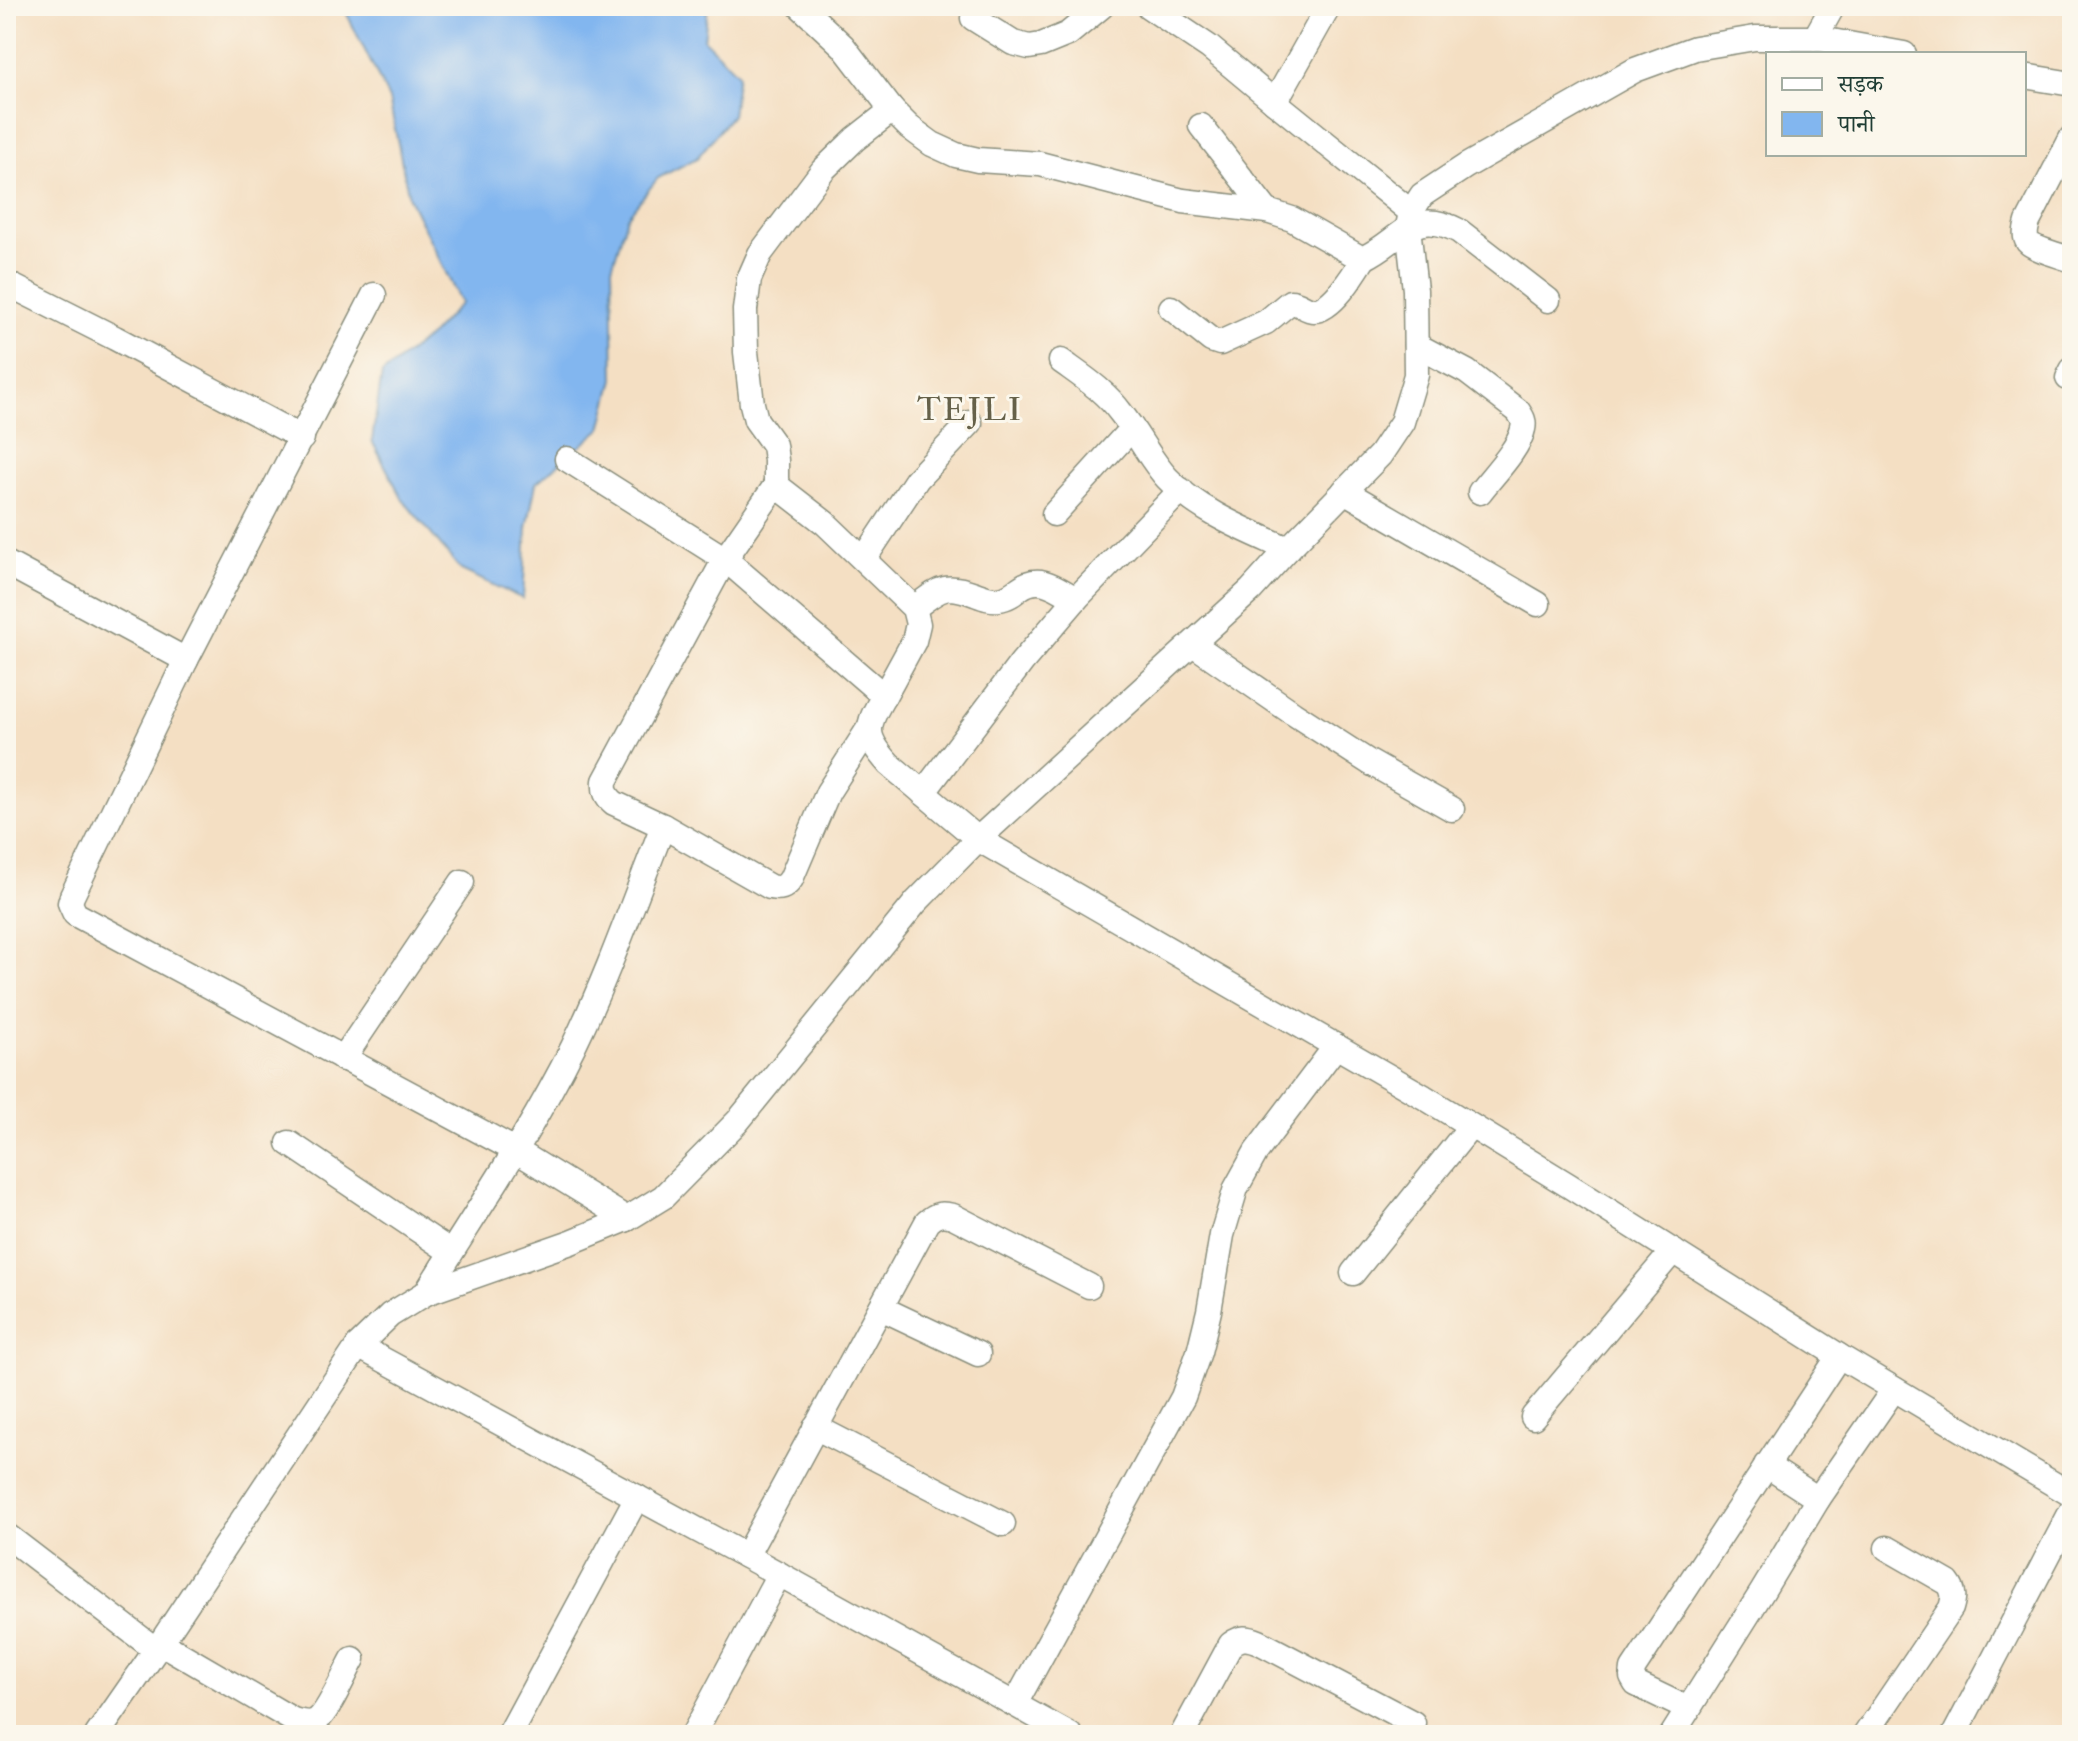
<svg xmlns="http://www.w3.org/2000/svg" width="2078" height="1741" viewBox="0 0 2078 1741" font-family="'IM FELL Double Pica','Noto Serif Devanagari',serif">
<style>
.water{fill:#82b6ef;stroke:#507a92;stroke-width:2}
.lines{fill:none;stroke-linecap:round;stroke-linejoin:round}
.minor-casing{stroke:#8a8e7c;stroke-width:27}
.minor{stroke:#fff;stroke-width:24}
.labels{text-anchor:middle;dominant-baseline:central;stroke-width:6;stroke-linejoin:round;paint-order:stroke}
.quarter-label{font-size:32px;letter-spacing:2px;fill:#656149;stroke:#fbf7ec}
</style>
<rect width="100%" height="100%" fill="#fbf7ec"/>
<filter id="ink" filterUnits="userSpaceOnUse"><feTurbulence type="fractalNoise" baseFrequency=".0125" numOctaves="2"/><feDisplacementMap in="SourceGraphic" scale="16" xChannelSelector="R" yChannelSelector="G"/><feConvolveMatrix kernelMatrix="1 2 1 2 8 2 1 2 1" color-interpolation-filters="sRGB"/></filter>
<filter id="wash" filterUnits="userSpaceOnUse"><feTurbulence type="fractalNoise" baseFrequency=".006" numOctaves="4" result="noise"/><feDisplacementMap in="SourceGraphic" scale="32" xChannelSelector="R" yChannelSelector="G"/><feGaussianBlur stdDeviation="1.8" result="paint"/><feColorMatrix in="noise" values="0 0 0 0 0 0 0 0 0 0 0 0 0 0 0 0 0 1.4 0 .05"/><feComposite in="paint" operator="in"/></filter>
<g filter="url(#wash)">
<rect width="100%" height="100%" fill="#f4dfc3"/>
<path class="water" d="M343 6H708L704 40 738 74 732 115 697 158 658 178 627 217 612 268 614 379 601 429 536 483 527 528 523 599 461 570 403 500 372 441 382 374 432 334 461 303 409 198 389 99Z"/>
</g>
<g filter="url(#ink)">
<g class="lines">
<g class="minor-casing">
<g id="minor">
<path d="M800 6 843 46 892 110 909 127 932 144 956 155 978 160 1040 164 1183 201 1267 211 1292 219 1357 256 1364 258C1402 240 1412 207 1459 231L1548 300"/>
<path d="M1148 6 1209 47 1275 102 1411 212"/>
<path d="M973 18 1013 43 1029 47 1041 45 1068 34 1102 6"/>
<path d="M1815 38 1833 6"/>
<path d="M2024 76 2072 84"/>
<path d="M1275 102 1329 6"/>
<path d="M1201 126 1267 211"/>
<path d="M2072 137 2028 222C2026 229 2024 236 2028 242 2034 249 2062 256 2072 260"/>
<path d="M6 283 115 338 302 438"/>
<path d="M374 295 186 660 72 896 70 903 75 914 515 1150 627 1219"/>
<path d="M1171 308 1211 340 1220 343 1266 322 1290 302C1300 302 1305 310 1314 310 1332 311 1356 271 1364 258"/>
<path d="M1416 345 1467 372 1518 411C1522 417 1525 421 1523 429 1519 449 1492 476 1480 492"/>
<path d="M1061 361C1083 377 1105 391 1121 413 1138 434 1149 458 1167 478 1199 512 1246 530 1288 549"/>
<path d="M2068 378 2072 370"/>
<path d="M567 459 725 559 884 696C865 727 864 736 889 764L978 839 1424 1097 1568 1185 1839 1356 2072 1495"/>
<path d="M776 485 725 559 605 781C604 791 606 796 614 803L663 826 770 887C780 889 785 888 791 879L828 792 869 728"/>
<path d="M1344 491 1538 604"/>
<path d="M1054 514 1132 428"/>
<path d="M864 559 917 479 970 423"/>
<path d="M6 563 186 660"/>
<path d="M914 608C939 590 943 582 975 594 983 597 990 600 999 599 1008 598 1014 593 1020 588 1040 573 1058 589 1076 599"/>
<path d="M1193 644 1293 713 1369 762 1452 809"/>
<path d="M884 696 914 641 918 624 914 608 825 523 776 485V460L774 445 756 420 752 404 746 352 745 310 749 279 760 254 823 170 855 139 892 110"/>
<path d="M923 793 1022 662 1076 599 1181 490"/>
<path d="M343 1059 462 882"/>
<path d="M289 1143 451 1252"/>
<path d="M1353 1273 1471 1126"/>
<path d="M426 1293C476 1212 531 1132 573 1047 608 975 634 900 663 826"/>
<path d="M881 1308 978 1354"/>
<path d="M358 1346 779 1574 1070 1735"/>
<path d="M1533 1417 1673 1251"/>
<path d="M815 1427 1003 1524"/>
<path d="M1766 1465 1818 1499"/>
<path d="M6 1535 156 1650"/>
<path d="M746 1556 927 1222C936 1214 941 1213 953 1216L1089 1286"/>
<path d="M161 1643 293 1720C301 1722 310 1725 317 1720 328 1713 346 1671 353 1659"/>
<path d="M1015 1704 1183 1397 1199 1352 1209 1311 1222 1235 1236 1188 1256 1152 1336 1046"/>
<path d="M1688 1709 1636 1684 1632 1677 1633 1669 1839 1356"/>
<path d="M97 1735 156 1650 358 1346 390 1315 426 1293 571 1242 627 1219 663 1197 738 1121 916 902 978 839 1251 590 1288 549 1380 455 1402 422 1416 375 1415 290 1408 227 1411 212 1422 195 1466 166 1635 70 1695 48 1755 38H1815L1904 54"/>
<path d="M509 1735 637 1497"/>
<path d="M693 1735 779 1574"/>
<path d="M1182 1735 1231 1644C1241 1637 1247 1637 1259 1642L1413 1723"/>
<path d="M1672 1735 1762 1592 1818 1499 1894 1389"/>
<path d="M1865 1735 1951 1608C1954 1598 1955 1592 1948 1583L1887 1548"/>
<path d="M1954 1735 2072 1510"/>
</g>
</g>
<use href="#minor" class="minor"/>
</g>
</g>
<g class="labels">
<g class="quarter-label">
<text x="970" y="410">TEJLI</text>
</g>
</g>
<rect width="2078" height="1741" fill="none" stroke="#fbf7ec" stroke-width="32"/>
<rect x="1766" y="52" width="260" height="104" fill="#fbf7ec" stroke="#a3ada2" stroke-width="2"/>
<rect x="1782" y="78" width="40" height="12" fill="#ffffff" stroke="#a3ada2" stroke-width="2"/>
<text x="1838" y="92" font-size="24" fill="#1f3d34">सड़क</text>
<rect x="1782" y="112" width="40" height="24" fill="#82b6ef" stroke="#a3ada2" stroke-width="2"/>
<text x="1838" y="132" font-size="24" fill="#1f3d34">पानी</text>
</svg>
